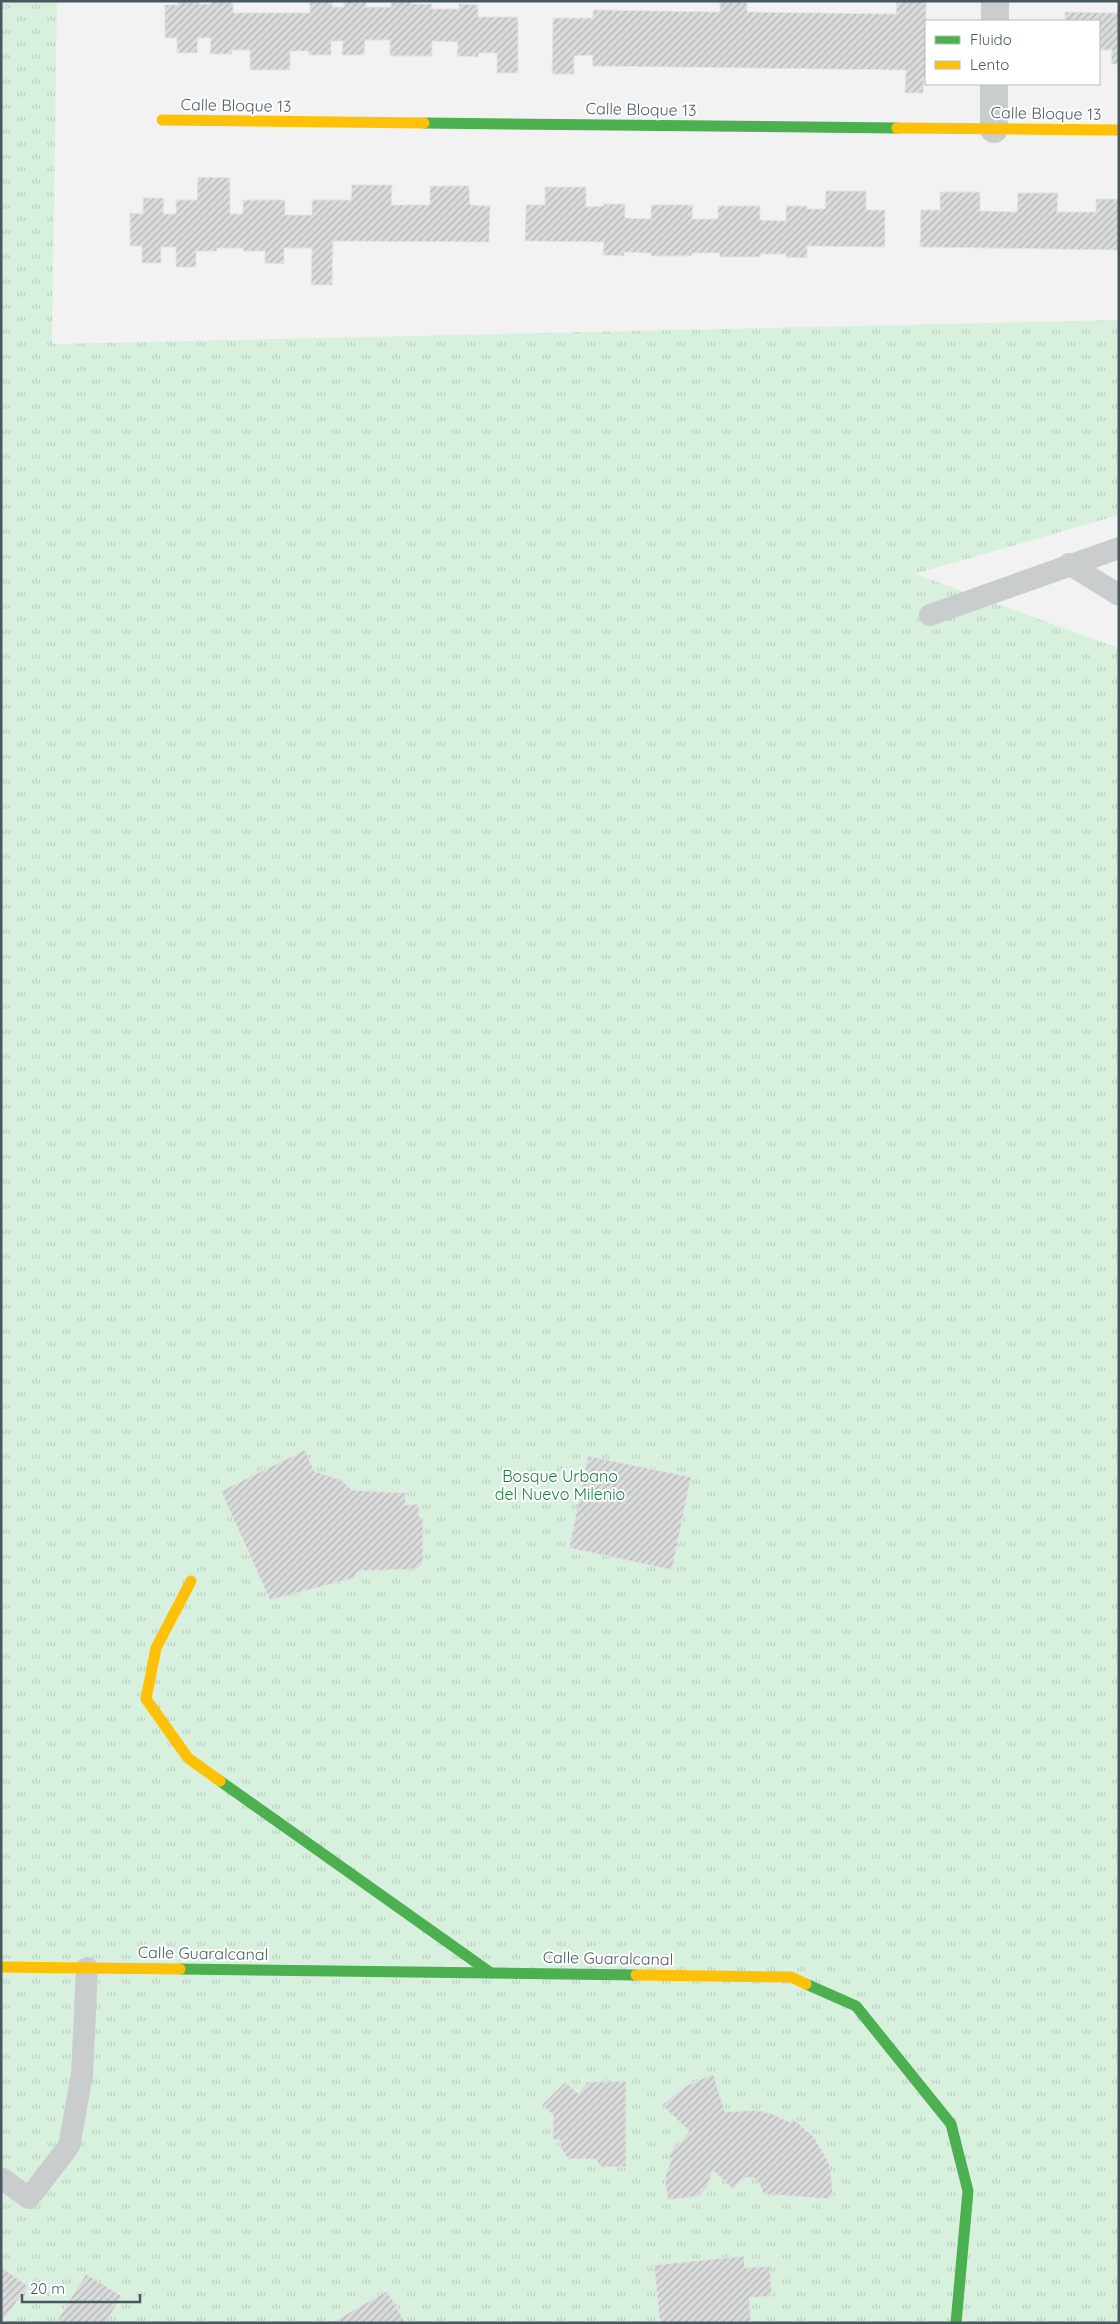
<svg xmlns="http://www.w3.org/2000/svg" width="1120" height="2324" viewBox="0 0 1120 2324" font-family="Quicksand,sans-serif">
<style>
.grass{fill:url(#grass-tufts)}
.building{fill:url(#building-hatch);stroke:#e4e4e5}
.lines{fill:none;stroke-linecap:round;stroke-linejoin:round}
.lane{stroke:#cacdce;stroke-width:22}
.street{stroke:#cacdce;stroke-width:28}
.fast{stroke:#4caf50;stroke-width:11}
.slow{stroke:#ffc107;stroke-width:11}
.labels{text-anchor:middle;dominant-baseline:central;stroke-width:4;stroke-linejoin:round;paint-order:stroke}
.street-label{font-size:16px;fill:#49575f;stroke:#fff}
.park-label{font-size:16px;fill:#198243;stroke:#fff}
</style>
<defs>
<pattern id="grass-tufts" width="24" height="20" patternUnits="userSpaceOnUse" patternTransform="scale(1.25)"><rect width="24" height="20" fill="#d8f1df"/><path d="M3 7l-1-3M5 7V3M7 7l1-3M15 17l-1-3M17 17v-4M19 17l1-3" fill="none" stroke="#bbd1c2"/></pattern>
<pattern id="building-hatch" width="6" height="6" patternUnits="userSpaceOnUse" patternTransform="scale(1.25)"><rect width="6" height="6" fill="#dadbdb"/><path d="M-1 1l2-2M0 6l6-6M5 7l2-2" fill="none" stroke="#b3b4b5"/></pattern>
</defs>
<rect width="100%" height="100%" fill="#f3f2f2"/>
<path class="grass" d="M1 1H57L52 344 1119 320V515L915 574 1119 648V2323H1Z"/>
<g class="building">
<path d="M178 1 199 2V4H211V1L233 2V13H310V1H332V7H344V1H366V7H391V1H411V4H432V9H459V4L478 5V17H518V73H497V53H479L478 57 457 56 458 42 432 41V56H390V40H365L364 55H342L343 41H331V55H308L309 51H290V70H250V50H232V54H210L211 38H198L197 53H177V38H165V5H178Z"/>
<path d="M720 1H747V12L896 14 897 1H926V78H924L923 93H905L906 70 592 66 593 55 574 56V74H552L553 18H593V10L720 12Z"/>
<path d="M1065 12 1119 13V64H1111L1112 50H1099V21H1065Z"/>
<path d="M198 177 230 178V214H243V200H285V215H312V200H351L352 185H392L391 205H430V186H469L470 205 490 206 489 242 333 241 332 285H311L312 248H284V264L265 263V251H243V248H217V251H196V267H176V247H161V263H142V246H130V213L143 214V198H164L163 214H176V200H197Z"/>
<path d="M545 187H586V207L604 206 603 204H625V218L651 219V205H693L692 219H718V206H760V220L786 221V206H807V209H825L826 191H866V210H885V247L807 246V258L786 257V254H760V257H720L719 253H692L691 256H651V253L624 252V256L603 255 604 242 525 241 526 205H545Z"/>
<path d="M940 192H980V211L1017 212 1018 193H1058L1057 212H1096V199H1119V250L920 247 921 210H940Z"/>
<path d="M305 1450 314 1471 341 1480 352 1490 406 1493 405 1505 419 1504V1517L423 1518V1561L418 1569 358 1571 354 1578 270 1600 221 1491Z"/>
<path d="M588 1456 691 1477 672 1570 569 1548Z"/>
<path d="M713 2074 725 2112 757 2110 772 2114 790 2122 792 2118 814 2137 830 2165 833 2195H829V2199L763 2194 760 2185 755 2179 747 2177 737 2184 734 2190 713 2170 707 2187 699 2196 668 2200 665 2182 666 2173 672 2159 669 2156 677 2142 679 2144 689 2131 662 2105 686 2086Z"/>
<path d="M626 2081V2167H602L595 2159H568L561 2148 560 2140 553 2139V2115L542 2105 565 2082 579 2094 587 2082Z"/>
<path d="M744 2256 745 2268 770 2266 772 2296 749 2298 751 2323H660L654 2265Z"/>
<path d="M1 2267 28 2286 1 2323Z"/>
<path d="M86 2274 122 2296 105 2323H56Z"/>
<path d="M387 2291 404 2320V2323H331Z"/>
</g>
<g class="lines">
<g class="lane">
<path d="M1069 564 1119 595"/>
<path d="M930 615 1119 548"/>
<path d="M1 2178 29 2198 69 2146 82 2075 87 1968"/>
</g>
<g class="street">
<path d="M995 21V1"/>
<path d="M994 129V84"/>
</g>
<g class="fast">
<path d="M424 123 897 128"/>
<path d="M220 1781 491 1973"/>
<path d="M180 1969 636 1975"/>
<path d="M806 1984 856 2006 951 2124 968 2191 956 2323"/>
</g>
<g class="slow">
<path d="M162 120 424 123"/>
<path d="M897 128 1119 130"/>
<path d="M191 1581 156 1648 146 1699 188 1758 220 1781"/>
<path d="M1 1967 180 1969"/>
<path d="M636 1975 791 1977 806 1984"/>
</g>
</g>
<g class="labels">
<g class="street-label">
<text transform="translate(236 105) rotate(1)">Calle Bloque 13</text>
<text transform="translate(641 109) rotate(1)">Calle Bloque 13</text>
<text transform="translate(1046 113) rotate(1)">Calle Bloque 13</text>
<text transform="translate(203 1953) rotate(1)">Calle Guaralcanal</text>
<text transform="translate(608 1958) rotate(1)">Calle Guaralcanal</text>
</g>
<g class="park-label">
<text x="560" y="1476">Bosque Urbano<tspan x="560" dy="18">del Nuevo Milenio</tspan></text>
</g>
</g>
<rect width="1120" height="2324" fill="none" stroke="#49575f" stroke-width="5"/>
<rect x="925" y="20" width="175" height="65" fill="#ffffff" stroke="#b6bcbf"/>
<rect x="935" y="36" width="25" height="8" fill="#4caf50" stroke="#b6bcbf"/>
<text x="970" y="45" font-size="15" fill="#49575f">Fluido</text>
<rect x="935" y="61" width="25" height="8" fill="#ffc107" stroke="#b6bcbf"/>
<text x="970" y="70" font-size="15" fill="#49575f">Lento</text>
<path d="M22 2294v8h118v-8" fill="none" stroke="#49575f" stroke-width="2.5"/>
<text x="30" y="2294" font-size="15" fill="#49575f" stroke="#ffffff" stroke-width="4" paint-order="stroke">20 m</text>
</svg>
